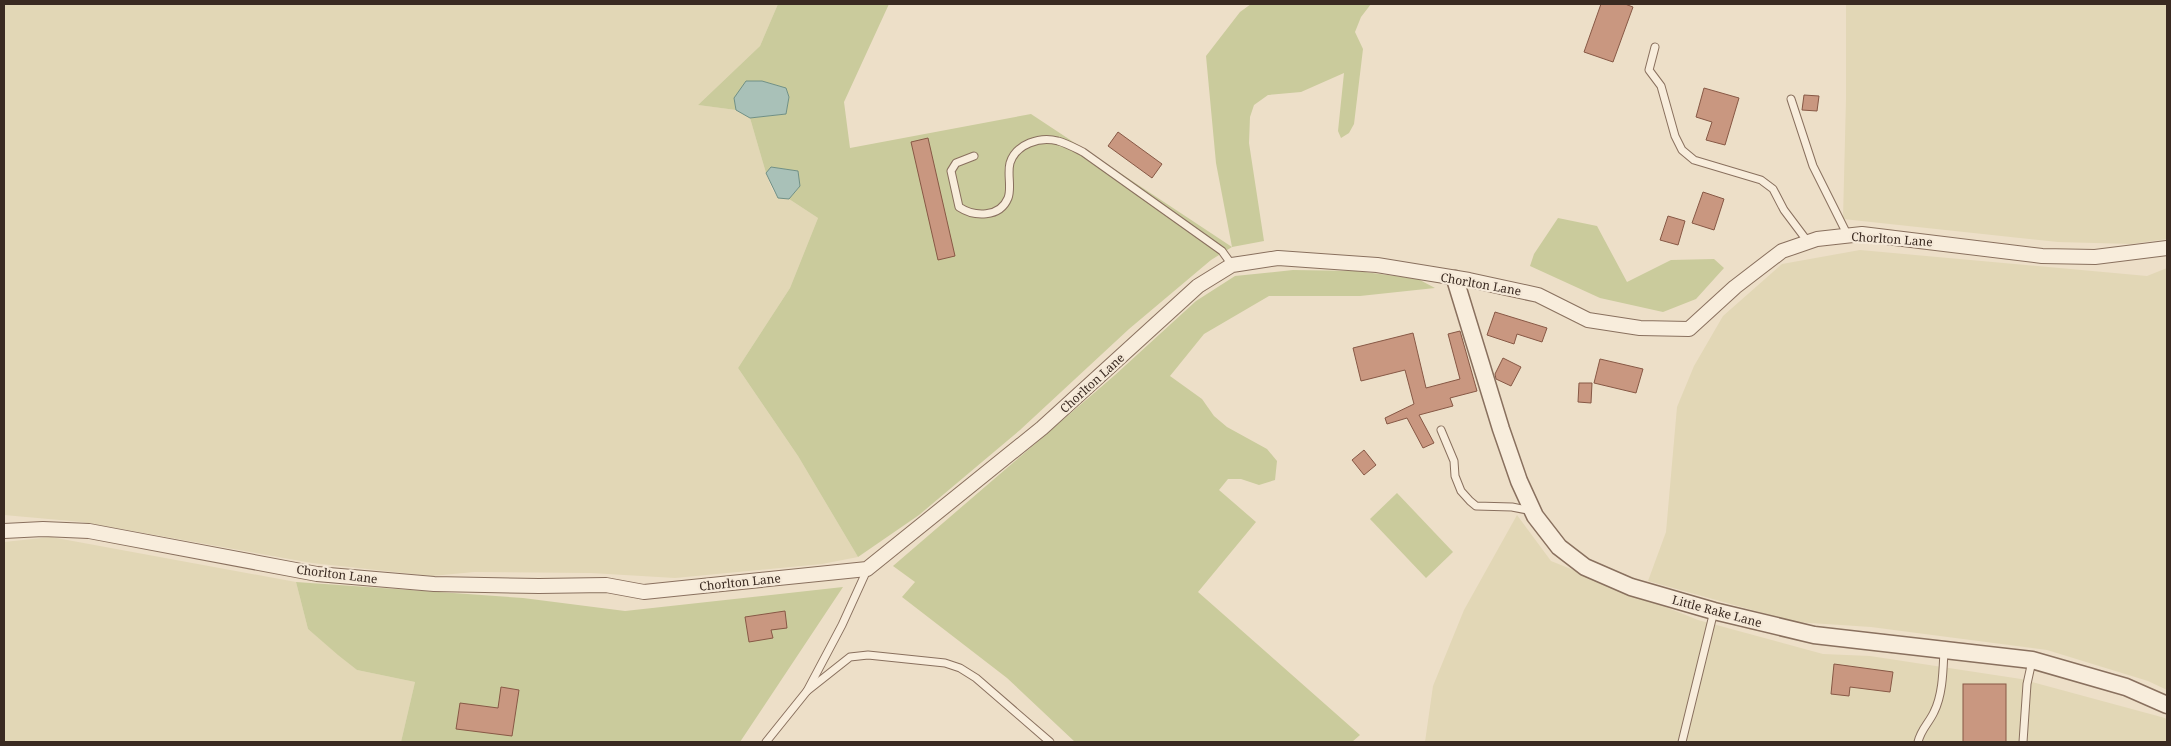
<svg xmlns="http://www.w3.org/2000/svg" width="2171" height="746" viewBox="0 0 2171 746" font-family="'Noto Serif',serif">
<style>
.farmland{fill:#e2d7b6}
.green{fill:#cacb9c}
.water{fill:#a9c1b8;stroke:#709085}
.building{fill:#c99780;stroke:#875845}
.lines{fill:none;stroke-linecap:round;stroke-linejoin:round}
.service-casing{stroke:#89705e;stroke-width:9}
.minor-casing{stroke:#89705e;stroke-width:16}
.tertiary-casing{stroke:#89705e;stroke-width:19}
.service{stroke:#f8eddc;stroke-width:7}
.minor{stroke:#f8eddc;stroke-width:14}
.tertiary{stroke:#f8eddc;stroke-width:16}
.labels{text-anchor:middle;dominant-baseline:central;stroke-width:4.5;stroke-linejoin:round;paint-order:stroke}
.street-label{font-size:12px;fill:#3a2a21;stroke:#f5e9d8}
</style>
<rect width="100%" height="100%" fill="#eddfc8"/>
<g class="farmland">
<path d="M4 4H778L760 46 698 105 736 110 750 118 766 173 772 189 778 198 789 199 818 218 790 288 738 368 798 456 858 557 822 564 675 578 591 573 474 572 432 576 312 563 82 522 4 515Z"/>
<path d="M1846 4H2167V239L2131 244 2058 242 1843 219 1846 99Z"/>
<path d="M1860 250 2147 276 2167 268V690L2148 681 2047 650 1871 627 1795 622 1648 581 1666 532 1677 407 1694 366 1723 316 1782 264Z"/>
<path d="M1517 515 1551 561 1698 620 1823 654 1870 656 2021 679 2165 718 2167 720V742H1425L1433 686 1464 610Z"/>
<path d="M51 537 296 582 308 629 357 670 415 682 401 742H4V542Z"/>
</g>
<g class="green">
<path d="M778 4H889L844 102 850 148 1031 114 1232 247 1216 163 1206 56 1240 12 1251 4H1371L1361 17 1355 32 1363 49 1354 124 1349 133 1341 138 1338 131 1344 73 1301 92 1268 95 1254 105 1250 117 1249 143 1264 241 1232 247 1211 260 1129 329 1020 430 919 515 858 557 798 456 738 368 790 288 818 218 789 199 800 186 798 171 771 167 766 173 750 118 786 114 789 97 786 88 762 81 734 98 736 110 698 105 760 46Z"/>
<path d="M1558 218 1597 226 1627 282 1671 260 1714 259 1724 268 1696 299 1663 312 1600 298 1530 266 1534 254Z"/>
<path d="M1293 270 1357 271 1418 279 1435 288 1360 296H1269L1204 334 1170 376 1202 399 1214 416 1227 427 1267 449 1277 461 1275 480 1259 485 1241 479H1228L1219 490 1256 522 1198 592 1360 735 1352 742H1075L1007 678 902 597 915 582 893 566 1115 375 1196 301 1235 276Z"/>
<path d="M1397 493 1453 552 1426 578 1370 519Z"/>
<path d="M296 582 523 598 625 611 843 587 740 742H401L415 682 357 670 338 655 308 629Z"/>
</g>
<g class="water">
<path d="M746 81H762L786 88 789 97 786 114 750 118 736 110 734 98Z"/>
<path d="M771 167 798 171 800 186 789 199 778 198 766 173Z"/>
</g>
<g class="building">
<path d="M1601 4H1625L1633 7 1613 62 1584 52Z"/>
<path d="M1704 88 1739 98 1725 145 1706 140 1712 122 1696 117Z"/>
<path d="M1804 95 1819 96 1817 111 1802 110Z"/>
<path d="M1118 132 1162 164 1152 178 1108 146Z"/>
<path d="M928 138 955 256 938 260 911 142Z"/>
<path d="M1703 192 1724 199 1714 230 1692 223Z"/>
<path d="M1668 216 1685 221 1678 245 1660 240Z"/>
<path d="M1495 312 1547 328 1542 342 1517 334 1514 344 1487 335Z"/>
<path d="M1460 331 1477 391 1450 398 1453 406 1419 415 1434 443 1423 448 1407 418 1387 424 1385 418 1414 404 1405 370 1361 381 1353 348 1413 333 1426 388 1460 379 1448 334Z"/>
<path d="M1503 358 1521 367 1511 386 1496 379 1495 374Z"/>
<path d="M1600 359 1643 369 1636 393 1594 383Z"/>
<path d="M1579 383H1592L1591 403 1578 402Z"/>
<path d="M1364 450 1376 465 1364 475 1352 460Z"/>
<path d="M785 611 787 628 771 630 773 638 749 642 745 617Z"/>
<path d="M1834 664 1893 672 1890 692 1850 687 1849 696 1831 694Z"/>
<rect x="1963" y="684" width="43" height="58"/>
<path d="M501 687 519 690 512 736 456 729 460 703 498 708Z"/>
</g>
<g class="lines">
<g class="service-casing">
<g id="service">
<path d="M1655 47 1649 70 1661 86 1675 136 1682 150 1694 160 1761 180 1773 189 1784 210 1808 242"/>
<path d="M1791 99 1813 166 1848 236"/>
<path d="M974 156 956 163 951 171 959 207C974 217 1000 218 1008 198 1012 188 1007 174 1010 163 1016 144 1040 136 1058 141 1066 143 1075 148 1083 152L1222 251 1232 265"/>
<path d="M1441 430 1454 461 1455 476 1461 491 1470 501 1476 506 1512 507 1532 511"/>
<path d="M807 691 850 657 868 655 945 663 960 668 976 678 1050 742"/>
<path d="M766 742 807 691 842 625 867 570"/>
<path d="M1682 742 1714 611"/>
<path d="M1918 742C1921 729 1929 723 1934 712 1943 694 1943 670 1944 650"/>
<path d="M2023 742 2027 684 2032 661"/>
</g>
</g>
<g class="minor-casing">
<path id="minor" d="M4 531 43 529 89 531 317 574 434 584 539 586 606 585 644 592 867 569 1042 428 1198 286 1232 265 1278 258 1377 265 1469 280 1538 295 1588 320 1640 328 1689 329 1735 287 1782 251 1817 239 1862 234 2042 256 2095 257 2167 248"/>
</g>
<g class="tertiary-casing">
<path id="tertiary" d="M1455 279 1501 429 1519 481 1535 516 1559 547 1585 567 1631 587 1714 611 1814 635 2032 660 2126 687 2167 705"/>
</g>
<use href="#service" class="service"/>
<use href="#minor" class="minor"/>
<use href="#tertiary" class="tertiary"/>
</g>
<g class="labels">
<g class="street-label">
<text transform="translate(1892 239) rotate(4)">Chorlton Lane</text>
<text transform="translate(1481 284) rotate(10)">Chorlton Lane</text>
<text transform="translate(1092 383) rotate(-42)">Chorlton Lane</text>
<text transform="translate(337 574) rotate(7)">Chorlton Lane</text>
<text transform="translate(740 582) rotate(-6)">Chorlton Lane</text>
<text transform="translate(1717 611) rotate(15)">Little Rake Lane</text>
</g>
</g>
<rect width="2171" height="746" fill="none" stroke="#3a2a21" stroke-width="10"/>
</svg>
